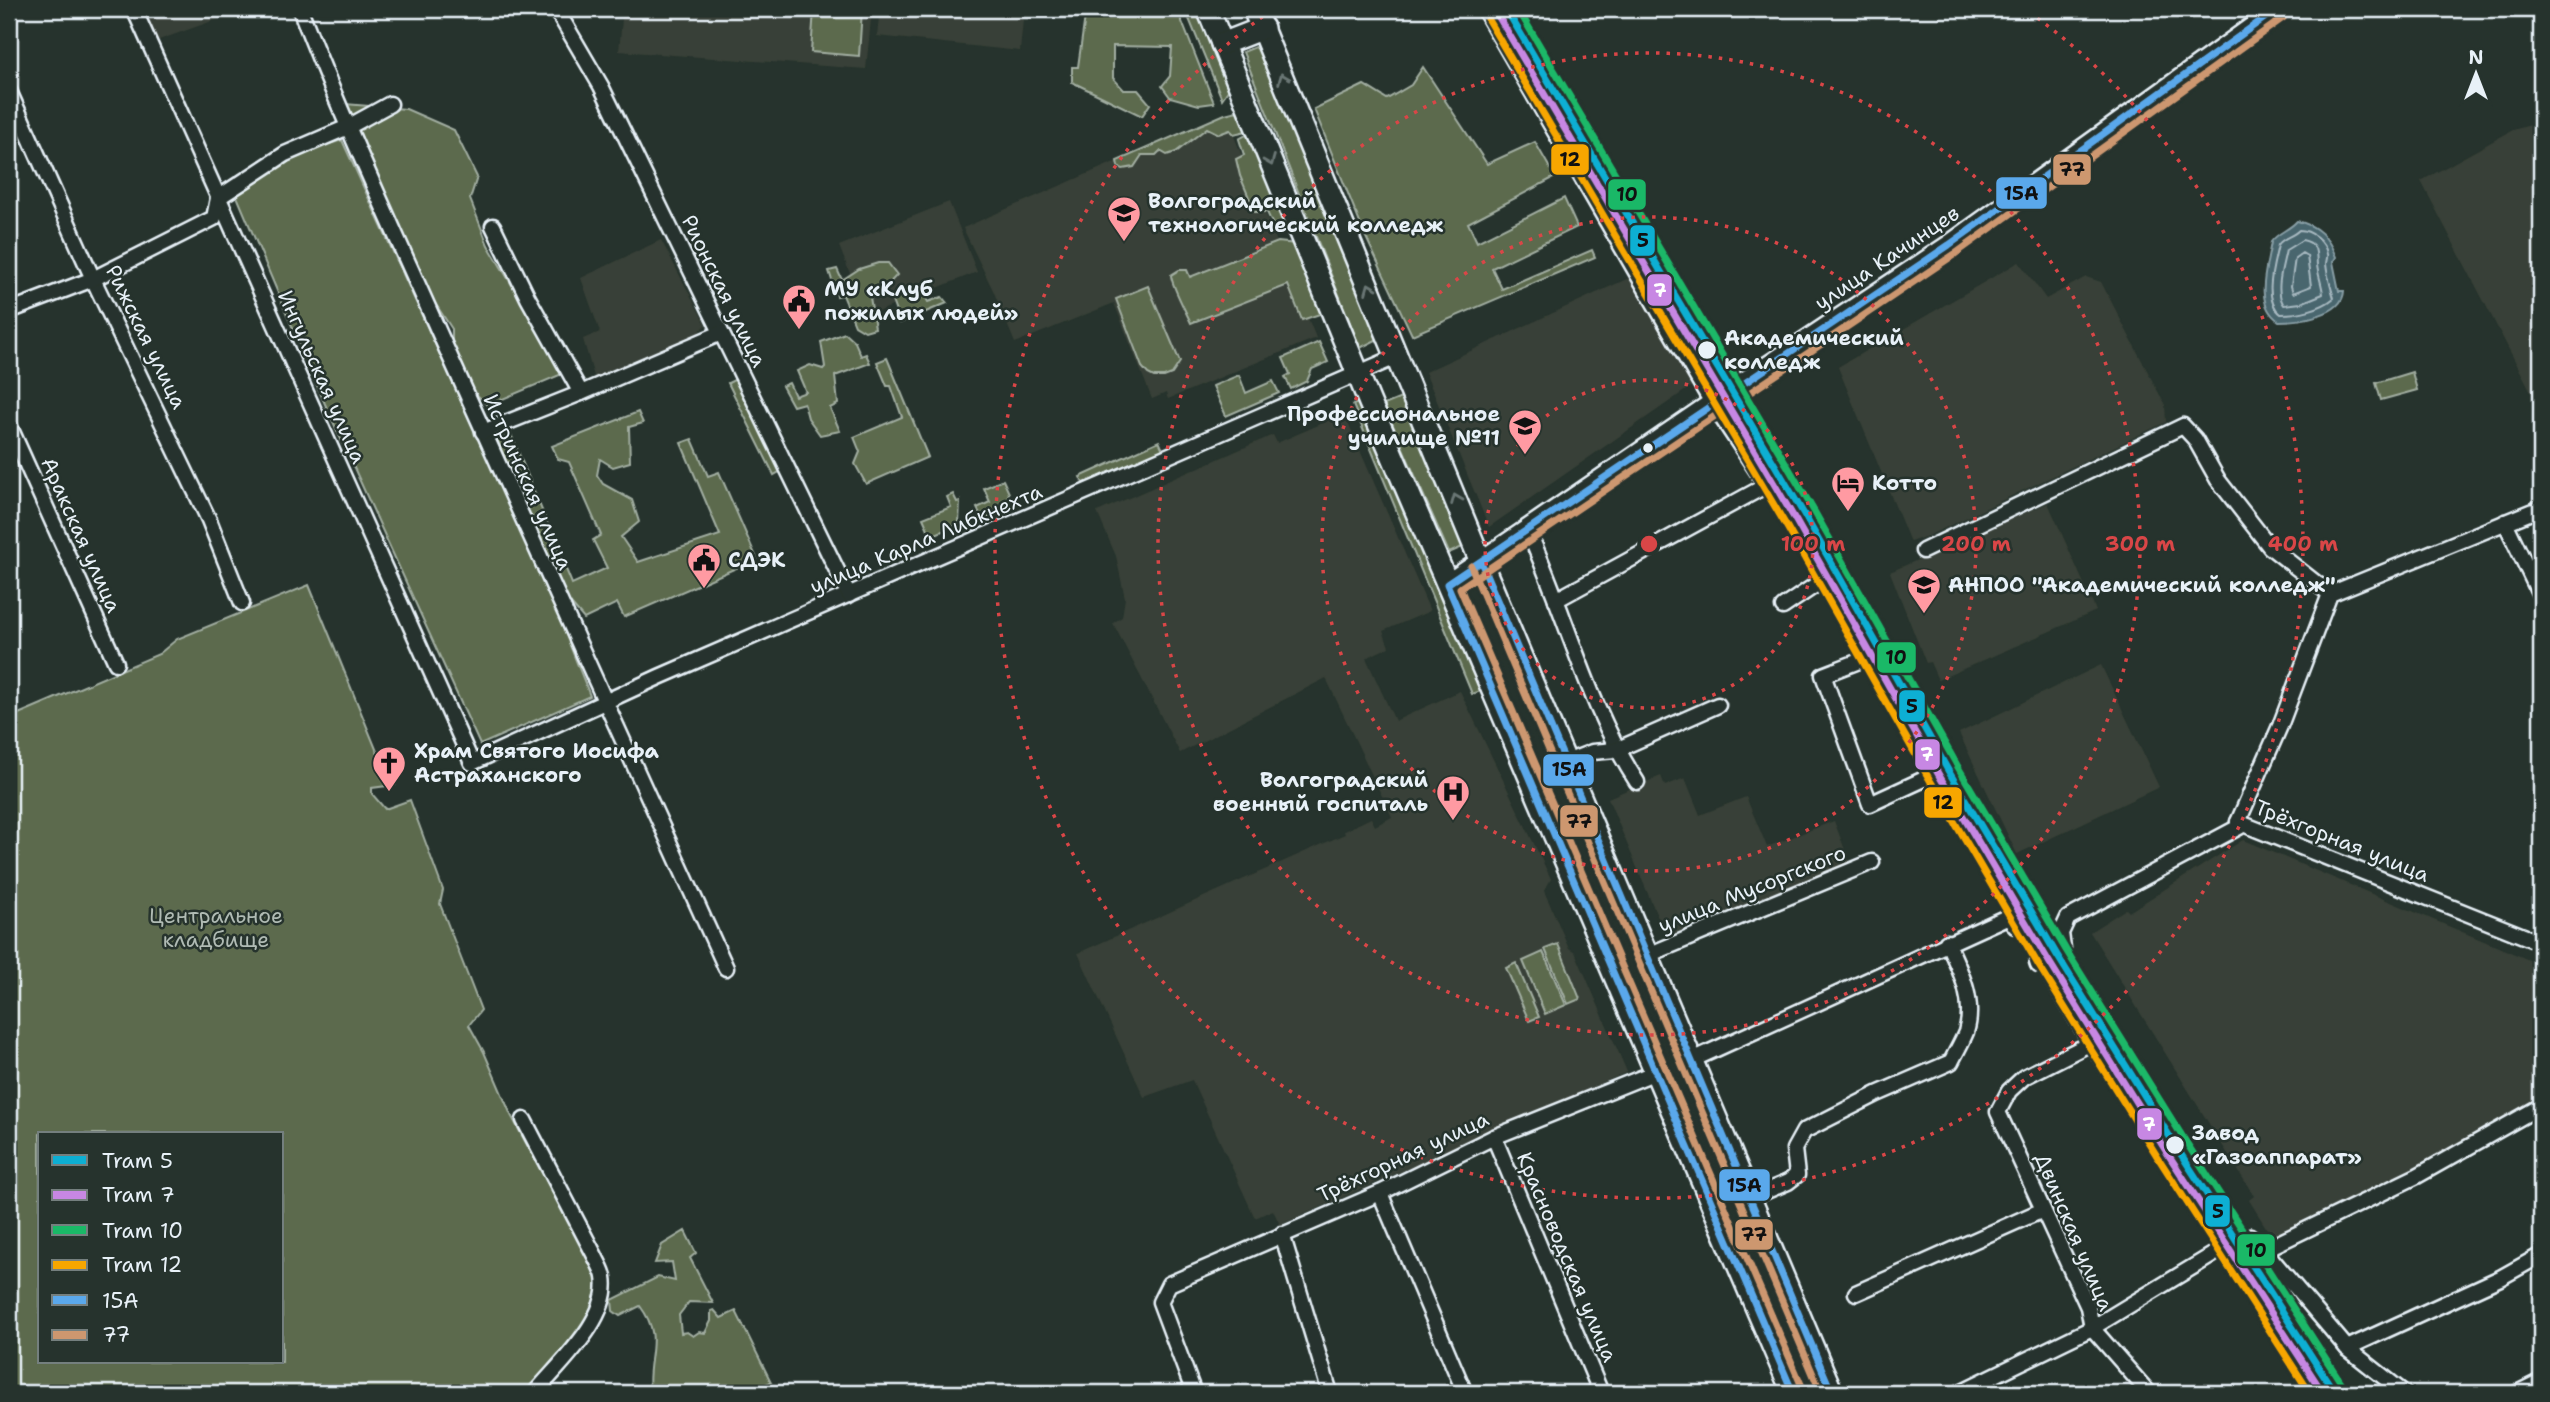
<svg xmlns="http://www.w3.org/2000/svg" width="2550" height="1402" viewBox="0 0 2550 1402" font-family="'Shantell Sans',sans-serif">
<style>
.built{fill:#394137}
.green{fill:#5c6b4d;stroke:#a2aea2;stroke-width:2;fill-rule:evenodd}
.water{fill:#48666e;stroke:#889ea5;stroke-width:2}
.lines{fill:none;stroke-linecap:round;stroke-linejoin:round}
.shore{stroke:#a8b9c1;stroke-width:2}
.minor-casing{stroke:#e8f1f8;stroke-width:19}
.major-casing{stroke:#e8f1f8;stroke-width:23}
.highway-casing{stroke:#e8f1f8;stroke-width:26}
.minor{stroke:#26332d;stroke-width:14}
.major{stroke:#26332d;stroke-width:18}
.highway{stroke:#26332d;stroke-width:21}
.bus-1-casing{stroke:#26332d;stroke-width:12}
.bus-2-casing{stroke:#26332d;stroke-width:12}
.bus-1{stroke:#5aa8eb;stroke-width:7}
.bus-2{stroke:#cd976f;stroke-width:7}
.tram-1-casing{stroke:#26332d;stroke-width:12}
.tram-2-casing{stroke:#26332d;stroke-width:12}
.tram-3-casing{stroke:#26332d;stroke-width:12}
.tram-4-casing{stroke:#26332d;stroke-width:12}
.tram-1{stroke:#0dafd3;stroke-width:7}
.tram-2{stroke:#c787e3;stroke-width:7}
.tram-3{stroke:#1ab867;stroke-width:7}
.tram-4{stroke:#f7a600;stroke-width:7}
.oneway{stroke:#6a7674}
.ring{fill:none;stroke:#d94647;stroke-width:3.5;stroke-dasharray:3.5 7}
.stop-dot{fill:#e8f1f8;stroke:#26332d;stroke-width:2.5}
.labels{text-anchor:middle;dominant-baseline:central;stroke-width:5;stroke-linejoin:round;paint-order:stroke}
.poi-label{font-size:21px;font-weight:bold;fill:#e8f1f8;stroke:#26332d;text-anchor:start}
.street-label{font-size:21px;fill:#e8f1f8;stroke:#26332d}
.stop-label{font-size:21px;font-weight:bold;fill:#e8f1f8;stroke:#26332d;text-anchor:start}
.park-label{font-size:21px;fill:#b0bbb4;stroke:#26332d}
.centre{fill:#d94647;stroke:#26332d;stroke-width:3.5}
.ring-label{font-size:21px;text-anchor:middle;font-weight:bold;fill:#d94647;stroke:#26332d;stroke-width:5;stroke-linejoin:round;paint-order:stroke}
.line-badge{stroke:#26332d;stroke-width:2.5}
.badge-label{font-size:19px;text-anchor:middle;font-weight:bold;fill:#fff}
.pale-badge-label{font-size:19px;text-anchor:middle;font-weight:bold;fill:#111}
</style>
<rect width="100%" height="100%" fill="#26332d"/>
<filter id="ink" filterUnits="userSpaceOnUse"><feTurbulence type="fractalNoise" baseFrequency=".0143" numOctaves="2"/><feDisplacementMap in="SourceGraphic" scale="14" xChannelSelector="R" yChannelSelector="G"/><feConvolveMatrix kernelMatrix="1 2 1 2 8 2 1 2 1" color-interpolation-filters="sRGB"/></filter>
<g filter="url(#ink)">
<g class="built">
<path d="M142 9H246L156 41Z"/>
<path d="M623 9H872L866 69 619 51Z"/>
<path d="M880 9H1024L1020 51 877 36Z"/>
<path d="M1225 114 1316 338 1168 399 1166 393 1152 399 1114 303 1015 343 993 290 963 228Z"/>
<path d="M2541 122V401L2537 403 2421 181 2513 130Z"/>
<path d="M949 202 977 272 867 316 839 246Z"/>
<path d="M661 240 706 325 687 343 596 383 583 339 600 332 581 278Z"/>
<path d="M2019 262 2046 299 2086 277 2101 282 2165 405 2166 422 1930 535 1910 542 1838 367Z"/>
<path d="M1629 278 1693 385 1489 527 1425 372Z"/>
<path d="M1344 414 1430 611 1383 631 1389 647 1366 658 1395 721 1460 691 1551 879 1544 891 1569 948 1575 952 1627 1072 1280 1225 1273 1210 1255 1218 1192 1080 1144 1097 1078 953 1345 834 1344 831 1371 818 1375 826 1392 817 1326 678 1180 753 1113 623 1122 617 1125 598 1116 556 1097 512 1273 435 1277 443Z"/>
<path d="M2048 503 2096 611 1938 680 1930 662 1926 663 1890 572Z"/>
<path d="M2101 665 2159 787 2017 854 1959 733Z"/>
<path d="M1661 776 1665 786 1685 778 1700 815 1746 797 1767 847 1834 821 1850 863 1666 937 1608 798Z"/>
<path d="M2243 840 2541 965V1095L2506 1121 2419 1171 2272 1237 2249 1200 2254 1196 2090 932 2126 909 2129 912Z"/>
</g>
<g class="green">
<path d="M814 9H862L859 56 811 52Z"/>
<path d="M1086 9H1112V15L1134 16 1136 9H1177L1214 103 1199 105 1170 97 1162 86 1170 76 1172 47 1113 46V78L1124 90H1138L1150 104 1142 116 1072 82V67H1078Z"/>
<path d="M1185 9H1196L1229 89 1222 99Z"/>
<path d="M1260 45 1378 339 1360 348 1243 52Z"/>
<path d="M1423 67 1487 164 1535 142 1555 177 1468 223 1477 242 1564 198 1577 227 1492 268 1502 289 1592 250 1595 257 1412 335 1364 233 1314 109 1364 85 1387 99 1411 85Z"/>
<path d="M345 104 406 109 454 130 477 177 470 199 488 245 516 292 535 315 562 374 500 400 490 408 470 388 452 347V329L427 291Z"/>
<path d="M1237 111 1246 131 1234 134 1230 130 1219 134 1207 128 1176 152 1167 155 1160 151 1156 155H1142L1134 167 1123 169 1118 166 1117 161 1225 114Z"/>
<path d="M1248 134 1290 232H1276L1267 212H1255L1240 176 1236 159 1244 155 1239 139Z"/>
<path d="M342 140 554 605 590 696 480 745 325 404 236 194 295 155Z"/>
<path d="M1278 242 1296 244 1323 313 1302 320 1288 285 1191 323C1186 312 1171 284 1171 275L1179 270H1187L1190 277Z"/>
<path d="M878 263H888L897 275 882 291 870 297 875 328 865 331 855 325 843 295 837 296 829 271 837 269 842 280 859 269Z"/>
<path d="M1148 286 1180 362 1172 374 1164 377H1154L1148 374 1142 367 1116 299Z"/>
<path d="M921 287 928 302 942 297 947 303 900 323 892 301 893 297Z"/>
<path d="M845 333 855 342 861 356 866 354 870 363 835 376 838 404 830 408 840 431 820 435 808 418 804 403 793 406 782 386 789 383 795 396 806 392 797 371 810 365 823 369 825 367 821 342Z"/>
<path d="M1319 342 1328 362 1312 369 1307 381 1291 389 1285 377 1290 374 1283 358Z"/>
<path d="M887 358 928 457 866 484 855 464 860 452 854 437 902 417 891 386H887L877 362Z"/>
<path d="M2412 372 2417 390 2381 400 2376 383Z"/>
<path d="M1239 375 1246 393 1273 381 1279 393 1226 416 1213 386Z"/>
<path d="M740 377 786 468 774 475 728 383Z"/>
<path d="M1401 398 1465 546 1449 553 1384 405Z"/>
<path d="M1362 401 1484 690 1472 694 1353 405Z"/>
<path d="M638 412 643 423 629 427 630 462 613 467 600 459 597 475 603 484 632 500 639 522 621 537 638 562 720 535 681 443 692 439 708 476 719 472 757 559 624 617 617 603 584 619 559 590 494 432 508 427 572 584 607 568 593 540 601 535 569 462 558 459 552 446Z"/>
<path d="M1159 441 1164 452 1085 487 1080 477Z"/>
<path d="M1003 480 1009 493 1005 510 986 519 980 514 977 508 990 502 984 488Z"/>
<path d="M953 494 957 502 960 501 959 524 931 536 923 518 951 507 947 497Z"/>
<path d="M309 585 387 776 393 779 395 785 372 788V794L385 809 410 800 443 890 440 904 481 1010 469 1025 484 1052 511 1115 588 1259 598 1284 586 1326 529 1393H9V718L159 654 177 639ZM40 1134H282V1362H40Z"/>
<path d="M1558 944 1580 999 1568 1004 1545 949Z"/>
<path d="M1543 952 1566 1005 1545 1014 1523 961Z"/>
<path d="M1516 963 1539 1017 1529 1021 1506 968Z"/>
<path d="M685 1231 696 1253 690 1258 713 1303 689 1302 679 1315 681 1333 687 1332 693 1336 699 1332 705 1333 711 1321V1311L714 1310 721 1318 736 1311 771 1382 742 1393H650C645 1357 665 1339 640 1306L620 1316 613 1311 612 1300 658 1277 675 1281 672 1262 655 1263 662 1245Z"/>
</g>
<path class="water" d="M2297 221C2319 226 2328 237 2336 257L2333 262 2339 291H2344C2343 316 2298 321 2279 321 2253 304 2267 268 2271 242 2278 232 2288 231 2297 221Z"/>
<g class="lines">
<g class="shore">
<path d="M2299 230C2311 230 2325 241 2327 254 2328 256 2326 261 2326 264 2327 275 2331 288 2334 298 2321 309 2299 314 2281 314 2262 300 2274 265 2278 245 2282 238 2292 237 2299 230Z"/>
<path d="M2302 240C2318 243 2316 252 2317 265 2318 275 2322 284 2323 294L2301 303 2284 305C2274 291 2283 266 2286 250Z"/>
<path d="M2302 253 2307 256 2311 286 2293 293 2291 286 2295 258Z"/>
</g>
<g class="minor-casing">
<g id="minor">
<path d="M134 9 472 763 659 677 1398 356"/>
<path d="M300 9C342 118 391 224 438 330 533 544 630 755 726 968"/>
<path d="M556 9 601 86 849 595"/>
<path d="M1484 9 1712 403 1779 504 2042 963 2091 1043 2224 1248"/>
<path d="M9 91 93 279 209 520 242 603"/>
<path d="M9 311 93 279 214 218 218 198 285 154 348 127 390 104"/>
<path d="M581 393 721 333"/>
<path d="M9 425 116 663"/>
<path d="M483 432 581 393 528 298 493 226"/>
<path d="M2505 522 2541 597"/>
<path d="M1528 531C1566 613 1587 705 1637 782"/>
<path d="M1923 551 2183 426 2195 439 2218 480 2270 547 2330 594"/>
<path d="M1556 600 1767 485"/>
<path d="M1783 607 1823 580"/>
<path d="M1867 658 1823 675 1870 804 1933 775"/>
<path d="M1566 762 1592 752 1616 750 1718 705"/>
<path d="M2238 822 2280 726 2330 594 2541 508"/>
<path d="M1648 955 1872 862"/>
<path d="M2037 962 2038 965 2057 955 2063 948 2061 933 2068 918 2239 827 2238 822 2541 943"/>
<path d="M2091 1043 2024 1077 2009 1091 1998 1112 2088 1307 2092 1328 2149 1393"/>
<path d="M1692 1060 2009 916 2015 926"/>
<path d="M524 1120 595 1256C598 1263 603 1270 604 1277 611 1318 559 1364 535 1393"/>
<path d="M1494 1137 1601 1393"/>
<path d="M1380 1193 1465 1393"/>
<path d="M1750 1198 1788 1182 1797 1175 1794 1149 1804 1131 1877 1094 1951 1062C1956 1052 1962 1042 1966 1032 1976 1001 1960 970 1947 942"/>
<path d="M1282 1234 1330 1393"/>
<path d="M2264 1250 2417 1176 2541 1106"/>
<path d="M1856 1293 2043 1210"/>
<path d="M2347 1348 2500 1278 2541 1255"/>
<path d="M1194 1393 1160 1302 1169 1284 1380 1193 1494 1137 1656 1072"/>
<path d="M1958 1393 2092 1328 2224 1248 2250 1236 2264 1250 2347 1348 2404 1393"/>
<path d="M2517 1393 2541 1381"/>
</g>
</g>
<g class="major-casing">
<path id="major" d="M1447 584 1712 403 1949 245 2277 9"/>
</g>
<g class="highway-casing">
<g id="highway">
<path d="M1208 9 1370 403 1793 1393"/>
<path d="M1254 9 1481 562 1832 1393"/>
<path d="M1222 44 1263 28"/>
</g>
</g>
<use href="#minor" class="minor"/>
<use href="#major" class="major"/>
<use href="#highway" class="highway"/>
<g class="bus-1-casing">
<g id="bus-1">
<path d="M1481 562 1832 1393"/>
<path d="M1793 1393 1447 584 1949 245 2277 9"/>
</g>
</g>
<g class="bus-2-casing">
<g id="bus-2">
<path d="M1471 566 1821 1393"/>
<path d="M1803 1389 1460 588 1955 254 2283 18"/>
</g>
</g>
<use href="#bus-1" class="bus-1"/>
<use href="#bus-2" class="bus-2"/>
<g class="tram-1-casing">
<path id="tram-1" d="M1506 9 1805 516 1949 772 2057 955 2175 1145 2335 1393"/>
</g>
<g class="tram-2-casing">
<path id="tram-2" d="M1497 14 1796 521 1940 777 2048 960 2166 1151 2323 1393"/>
</g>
<g class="tram-3-casing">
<path id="tram-3" d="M1518 9 1814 511 1958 767 2066 950 2184 1139 2344 1387"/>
</g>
<g class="tram-4-casing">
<path id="tram-4" d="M1488 20 1787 527 1931 782 2039 966 2157 1156 2310 1393"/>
</g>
<use href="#tram-1" class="tram-1"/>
<use href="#tram-2" class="tram-2"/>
<use href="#tram-3" class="tram-3"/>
<use href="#tram-4" class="tram-4"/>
</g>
<defs><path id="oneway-chevron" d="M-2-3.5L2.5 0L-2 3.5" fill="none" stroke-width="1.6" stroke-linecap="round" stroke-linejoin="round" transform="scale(1.75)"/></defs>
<g class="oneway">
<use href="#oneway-chevron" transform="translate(1283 78) rotate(-112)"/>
<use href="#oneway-chevron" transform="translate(1270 161) rotate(68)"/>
<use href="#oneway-chevron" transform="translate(1370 288) rotate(-112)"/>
<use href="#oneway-chevron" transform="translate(1456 499) rotate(-112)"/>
</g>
</g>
<g class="ring">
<circle cx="1649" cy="544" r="164"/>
<circle cx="1649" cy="544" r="327"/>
<circle cx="1649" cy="544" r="491"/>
<path d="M2029 12A654 654 0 1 1 1269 12"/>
</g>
<defs>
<g id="university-pin" transform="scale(1.75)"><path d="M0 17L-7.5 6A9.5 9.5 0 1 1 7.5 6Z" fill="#ff9aa2" stroke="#26332d"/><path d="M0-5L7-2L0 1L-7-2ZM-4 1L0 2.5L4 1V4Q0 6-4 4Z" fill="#111"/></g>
<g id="civic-pin" transform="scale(1.75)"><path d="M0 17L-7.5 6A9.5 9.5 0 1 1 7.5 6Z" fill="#ff9aa2" stroke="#26332d"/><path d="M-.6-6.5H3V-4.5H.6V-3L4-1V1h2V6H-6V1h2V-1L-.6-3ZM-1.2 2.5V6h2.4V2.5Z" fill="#111"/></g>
<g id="hotel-pin" transform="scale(1.75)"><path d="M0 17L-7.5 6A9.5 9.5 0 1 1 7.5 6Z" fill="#ff9aa2" stroke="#26332d"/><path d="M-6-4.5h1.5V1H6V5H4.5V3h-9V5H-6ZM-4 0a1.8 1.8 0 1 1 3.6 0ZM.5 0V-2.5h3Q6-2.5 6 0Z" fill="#111"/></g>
<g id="church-pin" transform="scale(1.75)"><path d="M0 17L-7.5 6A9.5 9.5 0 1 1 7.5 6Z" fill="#ff9aa2" stroke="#26332d"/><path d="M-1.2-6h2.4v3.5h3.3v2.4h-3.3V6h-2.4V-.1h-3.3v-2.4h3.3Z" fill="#111"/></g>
<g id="hospital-pin" transform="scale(1.75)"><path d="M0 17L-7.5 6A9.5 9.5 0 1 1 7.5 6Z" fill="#ff9aa2" stroke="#26332d"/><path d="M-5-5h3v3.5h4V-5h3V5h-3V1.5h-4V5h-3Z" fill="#111"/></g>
</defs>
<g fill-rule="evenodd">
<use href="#university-pin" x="1124" y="213"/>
<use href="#civic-pin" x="799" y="301"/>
<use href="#university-pin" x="1525" y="426"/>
<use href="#hotel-pin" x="1848" y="483"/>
<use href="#civic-pin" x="704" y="560"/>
<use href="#university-pin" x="1924" y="585"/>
<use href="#church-pin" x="389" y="763"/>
<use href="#hospital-pin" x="1453" y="792"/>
</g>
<g class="stop-dot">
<circle cx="1707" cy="350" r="10"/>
<circle cx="1648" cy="448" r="6"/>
<circle cx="2175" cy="1145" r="10"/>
</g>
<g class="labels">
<g class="poi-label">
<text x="1148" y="201">Волгоградский<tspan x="1148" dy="24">технологический колледж</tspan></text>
<text x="824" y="289">МУ «Клуб<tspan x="824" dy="24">пожилых людей»</tspan></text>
<text x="1500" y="414" text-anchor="end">Профессиональное<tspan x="1500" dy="24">училище №11</tspan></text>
<text x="1872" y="483">Котто</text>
<text x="728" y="560">СДЭК</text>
<text x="1948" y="585">АНПОО "Академический колледж"</text>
<text x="414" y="751">Храм Святого Иосифа<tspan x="414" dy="24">Астраханского</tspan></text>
<text x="1428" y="780" text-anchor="end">Волгоградский<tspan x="1428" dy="24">военный госпиталь</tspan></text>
</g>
<g class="street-label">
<text transform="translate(1887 258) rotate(-34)">улица Качинцев</text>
<text transform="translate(724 291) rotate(64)">Рионская улица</text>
<text transform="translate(146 337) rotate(64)">Рижская улица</text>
<text transform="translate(322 377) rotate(66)">Ингульская улица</text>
<text transform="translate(528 482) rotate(66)">Истринская улица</text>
<text transform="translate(81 535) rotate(66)">Аракская улица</text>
<text transform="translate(926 539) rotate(-23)">улица Карла Либкнехта</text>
<text transform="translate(2342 841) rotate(22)">Трёхгорная улица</text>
<text transform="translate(1752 889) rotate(-22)">улица Мусоргского</text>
<text transform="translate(1403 1157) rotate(-25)">Трёхгорная улица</text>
<text transform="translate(2074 1232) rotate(67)">Двинская улица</text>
<text transform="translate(1567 1257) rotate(67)">Красноводская улица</text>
</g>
<g class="stop-label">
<text x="1724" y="338">Академический<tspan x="1724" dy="24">колледж</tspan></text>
<text x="2192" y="1133">Завод<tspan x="2192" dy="24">«Газоаппарат»</tspan></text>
</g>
<g class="park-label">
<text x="216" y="916">Центральное<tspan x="216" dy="24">кладбище</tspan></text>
</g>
</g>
<circle cx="1649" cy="544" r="10" class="centre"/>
<g class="ring-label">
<text x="1813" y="551">100 m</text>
<text x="1976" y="551">200 m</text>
<text x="2140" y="551">300 m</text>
<text x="2303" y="551">400 m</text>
</g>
<g class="line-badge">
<rect x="1550" y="143" width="40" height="33" rx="7" fill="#f7a600"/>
<rect x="2052" y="153" width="40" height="33" rx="7" fill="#cd976f"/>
<rect x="1995" y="176" width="53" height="34" rx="7" fill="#5aa8eb"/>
<rect x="1607" y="178" width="40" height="33" rx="7" fill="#1ab867"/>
<rect x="1629" y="224" width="27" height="33" rx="7" fill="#0dafd3"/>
<rect x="1646" y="273" width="27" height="34" rx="7" fill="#c787e3"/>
<rect x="1876" y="641" width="41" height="33" rx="7" fill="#1ab867"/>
<rect x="1898" y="689" width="28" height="34" rx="7" fill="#0dafd3"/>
<rect x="1914" y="738" width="27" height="33" rx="7" fill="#c787e3"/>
<rect x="1542" y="753" width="53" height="34" rx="7" fill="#5aa8eb"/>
<rect x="1923" y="786" width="40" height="33" rx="7" fill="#f7a600"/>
<rect x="1559" y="804" width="40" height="34" rx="7" fill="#cd976f"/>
<rect x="2136" y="1107" width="27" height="34" rx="7" fill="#c787e3"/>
<rect x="1718" y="1168" width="53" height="34" rx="7" fill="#5aa8eb"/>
<rect x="2204" y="1194" width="27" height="34" rx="7" fill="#0dafd3"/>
<rect x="1734" y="1218" width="40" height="33" rx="7" fill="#cd976f"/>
<rect x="2236" y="1233" width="40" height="34" rx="7" fill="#1ab867"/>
</g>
<g class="badge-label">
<text x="1660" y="297">7</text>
<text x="1927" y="761">7</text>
<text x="2149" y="1131">7</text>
</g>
<g class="pale-badge-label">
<text x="1570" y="166">12</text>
<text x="2072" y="176">77</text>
<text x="2021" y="200">15А</text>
<text x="1627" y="201">10</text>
<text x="1643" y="247">5</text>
<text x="1896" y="664">10</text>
<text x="1912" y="713">5</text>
<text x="1569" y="776">15А</text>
<text x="1943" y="809">12</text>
<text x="1579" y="828">77</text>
<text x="1744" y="1192">15А</text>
<text x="2218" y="1218">5</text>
<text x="1754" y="1241">77</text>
<text x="2256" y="1257">10</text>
</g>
<rect width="2550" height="1402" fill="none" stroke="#26332d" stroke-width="35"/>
<rect x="18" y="18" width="2515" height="1367" fill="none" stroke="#e8f1f8" stroke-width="2.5" filter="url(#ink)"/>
<rect x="38" y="1132" width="245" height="231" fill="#26332d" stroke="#747f7e" stroke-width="2"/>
<rect x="52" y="1155" width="35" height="10" fill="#0dafd3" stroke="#747f7e" stroke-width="2"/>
<text x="102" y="1168" font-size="21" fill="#e8f1f8">Tram 5</text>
<rect x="52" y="1190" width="35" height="10" fill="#c787e3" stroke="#747f7e" stroke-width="2"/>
<text x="102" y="1202" font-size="21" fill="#e8f1f8">Tram 7</text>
<rect x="52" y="1225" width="35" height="10" fill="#1ab867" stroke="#747f7e" stroke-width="2"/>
<text x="102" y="1238" font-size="21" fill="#e8f1f8">Tram 10</text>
<rect x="52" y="1260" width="35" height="10" fill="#f7a600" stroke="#747f7e" stroke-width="2"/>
<text x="102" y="1272" font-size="21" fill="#e8f1f8">Tram 12</text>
<rect x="52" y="1295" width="35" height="10" fill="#5aa8eb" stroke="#747f7e" stroke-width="2"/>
<text x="102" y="1308" font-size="21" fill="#e8f1f8">15А</text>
<rect x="52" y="1330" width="35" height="10" fill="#cd976f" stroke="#747f7e" stroke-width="2"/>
<text x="102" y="1342" font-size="21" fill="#e8f1f8">77</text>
<g transform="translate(2476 74)" stroke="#26332d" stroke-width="5" paint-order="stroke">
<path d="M0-5L12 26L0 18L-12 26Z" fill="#e8f1f8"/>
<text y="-10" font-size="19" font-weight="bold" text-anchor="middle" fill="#e8f1f8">N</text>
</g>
</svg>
